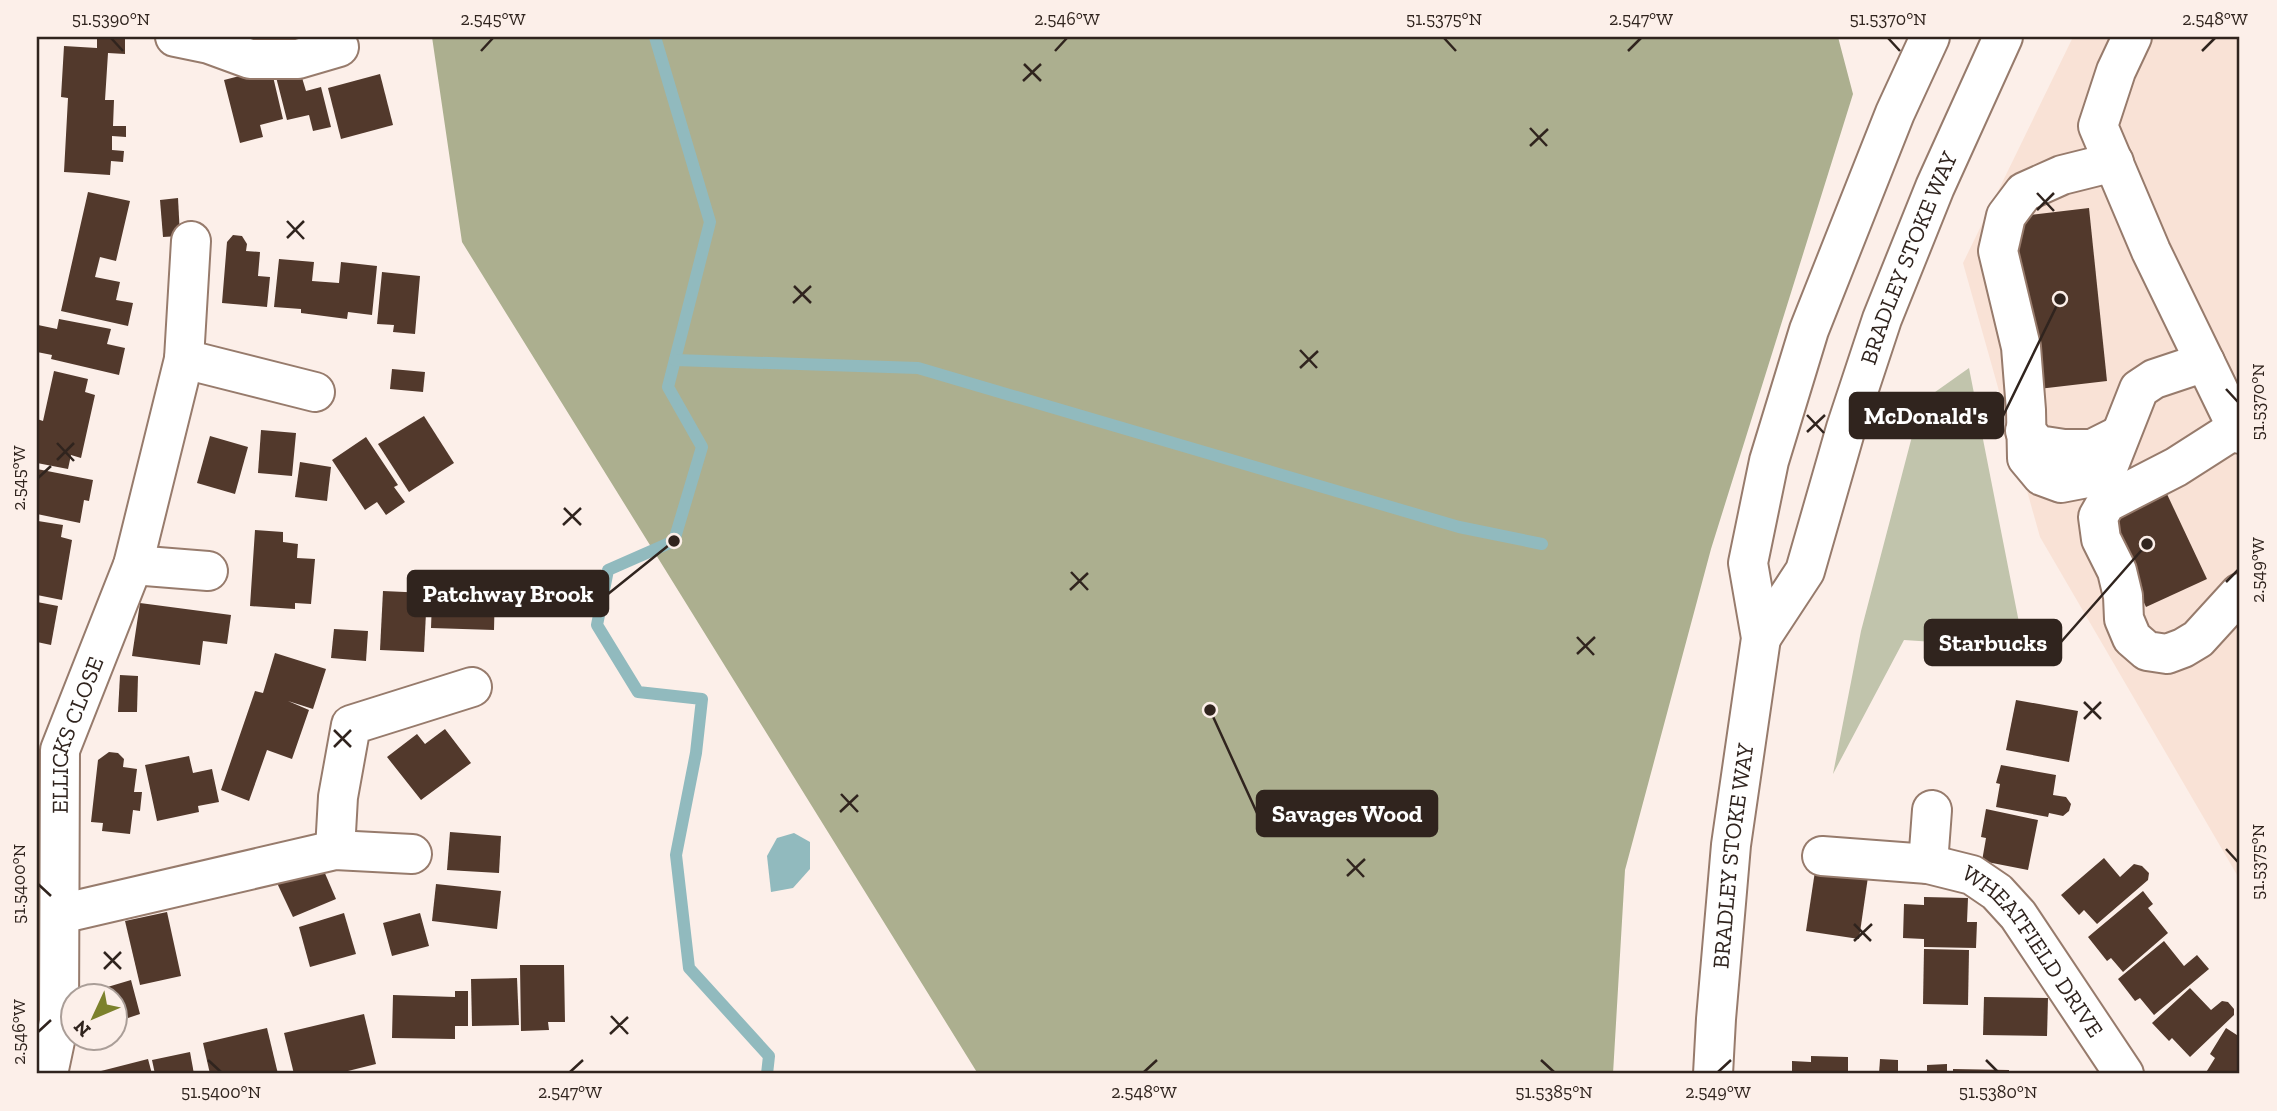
<svg xmlns="http://www.w3.org/2000/svg" width="2277" height="1111" viewBox="0 0 2277 1111" font-family="'Zilla Slab',serif">
<style>
.built{fill:#f9e2d6}
.green{fill:#c1c4ac}
.forest{fill:#acaf8f}
.water{fill:#91babe}
.lines{fill:none;stroke-linecap:round;stroke-linejoin:round}
.stream{stroke:#91babe;stroke-width:12}
.building{fill:#52392c}
.minor-casing{stroke:#977b6c;stroke-width:42}
.minor{stroke:#fff;stroke-width:38}
.ticks{fill:none;stroke:#30241e;stroke-width:2.5}
.labels{text-anchor:middle;dominant-baseline:central;stroke-width:7;stroke-linejoin:round;paint-order:stroke}
.street-label{font-size:23px;fill:#30241e;stroke:#fcefe9}
.leader{fill:none;stroke:#30241e;stroke-width:2.5}
.callout-dot{fill:#30241e;stroke:#fcefe9;stroke-width:2.5}
.callout{fill:#30241e;stroke:#30241e;stroke-width:2.5}
.callout-label{font-size:24px;text-anchor:middle;font-weight:bold;fill:#fff}
.neatline{fill:none;stroke:#30241e;stroke-width:2.5}
.ticks-label{font-size:18px;text-anchor:middle;fill:#30241e}
</style>
<rect width="100%" height="100%" fill="#fcefe9"/>
<path class="built" d="M2073 37H2240V880L2040 537 1963 263Z"/>
<path class="green" d="M1969 368 2024 648 1904 640 1833 774 1861 631 1921 402Z"/>
<path class="forest" d="M432 37H1838L1853 94 1711 549 1625 870 1613 1074H978L462 242Z"/>
<path class="water" d="M794 833 810 842V869L793 888 771 892 767 856 777 838Z"/>
<g class="lines">
<g class="stream">
<path d="M655 37 710 222 668 387 702 447 674 541 608 570 597 625 638 692 702 699 696 753 676 855 689 968 769 1056 767 1074"/>
<path d="M675 360 918 368 1459 527 1542 544"/>
</g>
</g>
<g class="building">
<path d="M97 37 125 38V54L108 53 105 100H114L113 126H126V137L112 136V150L124 151 123 162 111 161 110 175 64 172 68 98 61 97 64 46 97 48Z"/>
<path d="M271 68 283 119 260 125 263 137 240 143 224 80Z"/>
<path d="M300 71 306 91 321 87 331 127 313 131 309 115 287 120 276 77Z"/>
<path d="M380 74 393 125 341 139 328 88Z"/>
<path d="M88 192 130 201 116 261 100 257 95 277 120 282 116 300 133 303 128 326 61 311Z"/>
<path d="M178 198 180 236 163 237 160 200Z"/>
<path d="M2089 208 2107 381 2030 390 2012 217Z"/>
<path d="M233 235 242 236 247 244 246 251 260 252 258 276 270 277 267 307 222 303 227 242Z"/>
<path d="M279 259 314 262 312 281 339 283 341 262 377 266 372 315 348 312 347 319 301 313V309L274 307Z"/>
<path d="M382 272 420 276 415 334 393 332 394 325 377 324Z"/>
<path d="M59 319 111 329 107 344 125 348 119 375 51 359 52 355 37 352 38 325 57 329Z"/>
<path d="M392 369 425 372 423 392 390 389Z"/>
<path d="M54 371 88 379 85 392 95 395 81 458 71 455 68 469 37 463V419L43 421Z"/>
<path d="M424 416 454 463 409 492 378 444Z"/>
<path d="M261 430 296 433 292 476 258 473Z"/>
<path d="M210 436 248 447 235 494 197 483Z"/>
<path d="M366 437 398 485 394 487 405 502 386 515 377 502 365 510 332 460Z"/>
<path d="M300 462 331 467 327 501 295 497Z"/>
<path d="M37 469 93 480 89 501 84 500 80 523 37 514Z"/>
<path d="M2166 492 2207 579 2146 607 2106 519Z"/>
<path d="M38 521 63 525 61 537 72 540 62 600 37 595Z"/>
<path d="M255 530 283 532V542L298 544 297 558 315 559 311 604 295 603V609L250 606Z"/>
<path d="M433 572 489 573V586L495 587 494 630 431 628Z"/>
<path d="M383 591 427 593 424 652 380 650Z"/>
<path d="M37 602 58 606 51 645 37 642Z"/>
<path d="M140 603 231 615 227 644 203 641 200 665 132 656Z"/>
<path d="M334 629 368 631 366 661 331 658Z"/>
<path d="M275 653 326 669 313 709 288 701 309 710 292 759 267 750 249 801 221 790 255 691 263 693Z"/>
<path d="M120 675 138 676 137 712H118Z"/>
<path d="M2016 700 2078 711 2069 762 2006 750Z"/>
<path d="M445 729 471 763 421 800 387 757 417 734 425 744Z"/>
<path d="M109 752 118 753 124 759 123 767 137 769 134 792H142L140 811 133 810 130 834 102 831 103 823 91 822 98 760Z"/>
<path d="M189 756 193 773 212 769 219 802 198 806 199 812 157 821 145 765Z"/>
<path d="M2001 765 2056 775 2053 795 2066 797 2071 804 2069 811 2063 816 2049 813 2048 817 1996 807 2000 784 1996 783Z"/>
<path d="M1986 809 2038 820 2028 870 1982 861 1986 838 1981 837Z"/>
<path d="M450 832 501 836 499 873 447 870Z"/>
<path d="M2104 858 2120 877 2134 864 2142 866 2149 873 2148 880 2097 924 2084 910 2079 915 2061 895Z"/>
<path d="M321 864 336 899 293 917 277 883Z"/>
<path d="M1815 871 1868 877 1859 939 1806 931Z"/>
<path d="M436 884 501 891 497 929 432 921Z"/>
<path d="M2143 891 2153 904 2148 908 2168 933 2123 972 2111 958 2107 961 2088 937Z"/>
<path d="M1924 897 1968 898 1967 922H1977L1976 948 1924 947V939L1903 938 1904 904 1924 905Z"/>
<path d="M167 912 181 976 140 985 125 921Z"/>
<path d="M344 913 356 954 310 967 299 927Z"/>
<path d="M420 913 429 946 392 956 383 923Z"/>
<path d="M2164 941 2184 966 2197 955 2209 969 2154 1015 2140 998 2135 1001 2118 979Z"/>
<path d="M1924 949 1969 950 1968 1005 1923 1004Z"/>
<path d="M520 965H564L565 1022H548L549 1030 521 1031Z"/>
<path d="M517 978 519 1025 472 1026 471 979Z"/>
<path d="M131 980 140 1014 116 1022V996H95L94 991Z"/>
<path d="M2190 988 2211 1010 2222 1001 2228 1002 2234 1009V1015L2190 1057 2172 1038 2169 1041 2152 1023Z"/>
<path d="M455 991H468V1026H455V1039L392 1038 393 995 455 997Z"/>
<path d="M1984 997 2048 998 2047 1036 1983 1035Z"/>
<path d="M364 1014 376 1064 336 1074H294L284 1033Z"/>
<path d="M267 1028 278 1074H210L203 1043Z"/>
<path d="M2226 1028 2240 1037V1074H2205L2215 1058 2210 1054Z"/>
<path d="M190 1052 194 1074H155L152 1060Z"/>
<path d="M1811 1056 1848 1057V1074H1792V1061L1811 1062Z"/>
<path d="M148 1059 152 1074H102L101 1071Z"/>
<path d="M1880 1059 1898 1060V1074H1879Z"/>
<path d="M1947 1064V1074H1927V1065Z"/>
<path d="M1953 1069 2009 1070V1074H1953Z"/>
</g>
<g class="lines">
<g class="minor-casing">
<g id="minor">
<path d="M175 37 209 44 250 59H298L339 47"/>
<path d="M2132 37 2116 71 2098 126 2151 251 2240 434"/>
<path d="M2114 162 2062 175 2024 192 2006 216 1998 251 2021 347 2026 410 2027 458 2042 476 2061 483 2087 478 2109 465 2139 389 2154 379 2205 362"/>
<path d="M184 359 315 392"/>
<path d="M2237 428 2176 467 2106 503 2098 517 2101 539 2117 571 2123 596 2124 619 2132 638 2147 651 2167 654 2183 648 2198 639 2240 593"/>
<path d="M2025 431 2038 445 2064 449H2092L2120 435"/>
<path d="M133 565 208 571"/>
<path id="s1" d="M1761 638 1805 571 1846 428 1882 319 1935 187 2003 37"/>
<path d="M335 850 338 797 351 725 472 687"/>
<path id="s2" d="M1822 856 1928 864 1972 875 1997 892 2018 915 2124 1074"/>
<path d="M1928 864 1932 810"/>
<path d="M60 914 335 850 412 854"/>
<path id="s3" d="M48 1074 59 1022 60 750 133 565 184 359 191 241"/>
<path id="s4" d="M1713 1074 1716 1019 1731 845 1761 638 1748 563 1769 461 1809 330 1895 113 1930 37"/>
</g>
</g>
<use href="#minor" class="minor"/>
</g>
<path class="ticks" d="M111 38 123 51M1444 38 1456 51M1888 38 1900 51M481 51 493 38M1055 51 1067 38M1628 51 1641 38M2202 51 2215 38M1024 64 1041 81M1023 81 1041 64M1530 128 1547 146M1530 146 1548 129M2037 193 2054 211M2037 210 2054 193M287 221 304 239M287 238 304 221M794 286 811 303M793 303 811 286M1300 350 1317 368M1300 368 1318 351M2226 389 2238 402M1807 415 1824 433M1807 432 1825 415M57 443 74 461M57 460 74 443M38 478 51 466M564 508 581 525M563 525 581 508M1071 572 1088 590M2226 582 2238 570M1070 590 1088 573M1577 637 1594 655M1577 654 1595 637M2084 702 2101 719M2084 719 2101 702M334 730 351 747M334 747 351 730M841 794 858 812M840 812 858 795M2226 849 2238 862M1347 859 1364 877M1347 876 1365 859M38 884 51 896M1854 924 1871 941M1854 941 1872 924M104 952 121 969M104 969 121 952M611 1016 628 1034M38 1032 51 1020M610 1034 628 1017M208 1060 221 1072M1541 1060 1554 1072M1986 1060 1998 1072M570 1072 583 1060M1144 1072 1157 1060M1718 1072 1731 1060"/>
<g class="labels">
<g class="street-label">
<text stroke="none"><textPath href="#s1" startOffset="410">BRADLEY STOKE WAY</textPath></text>
<text stroke="none"><textPath href="#s3" startOffset="343">ELLICKS CLOSE</textPath></text>
<text stroke="none"><textPath href="#s4" startOffset="219">BRADLEY STOKE WAY</textPath></text>
<text stroke="none"><textPath href="#s2" startOffset="250">WHEATFIELD DRIVE</textPath></text>
</g>
</g>
<path class="leader" d="M2060 299L2003 416M674 541L608 594M2147 544L2061 642M1210 710L1257 813"/>
<g class="callout-dot">
<circle cx="2060" cy="299" r="7"/>
<circle cx="674" cy="541" r="7"/>
<circle cx="2147" cy="544" r="7"/>
<circle cx="1210" cy="710" r="7"/>
</g>
<g class="callout">
<rect x="1850" y="393" width="153" height="45" rx="7"/>
<rect x="408" y="571" width="200" height="45" rx="7"/>
<rect x="1925" y="620" width="136" height="45" rx="7"/>
<rect x="1257" y="791" width="180" height="45" rx="7"/>
</g>
<g class="callout-label">
<text x="1926" y="424">McDonald's</text>
<text x="508" y="602">Patchway Brook</text>
<text x="1993" y="651">Starbucks</text>
<text x="1347" y="822">Savages Wood</text>
</g>
<rect width="2277" height="1111" fill="none" stroke="#fcefe9" stroke-width="77"/>
<g transform="translate(94 1017) rotate(226)"><circle r="33" fill="#fcefe9" stroke="#aa9e98" stroke-width="2"/>
<path d="M0-5L12 26L0 18L-12 26Z" fill="#7c812c"/>
<text y="-10" font-size="19" font-weight="bold" text-anchor="middle" fill="#30241e">N</text>
</g>
<rect x="38" y="38" width="2200" height="1034" class="neatline"/>
<g class="ticks-label">
<text x="111" y="25">51.5390°N</text>
<text x="493" y="25">2.545°W</text>
<text x="1067" y="25">2.546°W</text>
<text x="1444" y="25">51.5375°N</text>
<text x="1641" y="25">2.547°W</text>
<text x="1888" y="25">51.5370°N</text>
<text x="2215" y="25">2.548°W</text>
<text transform="translate(2258 402) rotate(-90)" y="6">51.5370°N</text>
<text transform="translate(19 478) rotate(-90)" y="6">2.545°W</text>
<text transform="translate(2258 570) rotate(-90)" y="6">2.549°W</text>
<text transform="translate(2258 862) rotate(-90)" y="6">51.5375°N</text>
<text transform="translate(19 884) rotate(-90)" y="6">51.5400°N</text>
<text transform="translate(19 1032) rotate(-90)" y="6">2.546°W</text>
<text x="221" y="1098">51.5400°N</text>
<text x="570" y="1098">2.547°W</text>
<text x="1144" y="1098">2.548°W</text>
<text x="1554" y="1098">51.5385°N</text>
<text x="1718" y="1098">2.549°W</text>
<text x="1998" y="1098">51.5380°N</text>
</g>
</svg>
